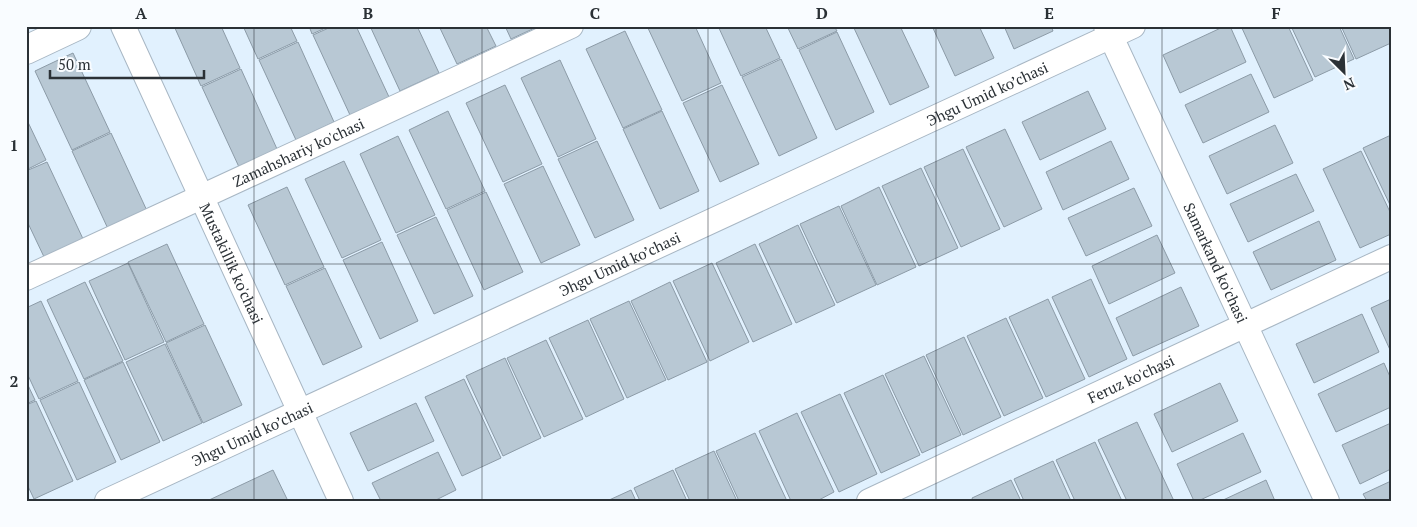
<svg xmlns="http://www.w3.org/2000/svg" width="1417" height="527" viewBox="0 0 1417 527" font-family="'PT Serif',serif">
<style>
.building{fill:#b8c8d4;stroke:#8c9ba7}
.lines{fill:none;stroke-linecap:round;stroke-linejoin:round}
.minor-casing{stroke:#a8b7c4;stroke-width:26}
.secondary-casing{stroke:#a8b7c4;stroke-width:30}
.minor{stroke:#fff;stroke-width:24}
.secondary{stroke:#fff;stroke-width:28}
.grid{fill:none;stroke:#2b3136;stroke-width:1;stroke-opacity:0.55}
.labels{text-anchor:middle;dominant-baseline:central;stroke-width:4;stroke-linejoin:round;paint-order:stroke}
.street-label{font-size:15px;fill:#2b3136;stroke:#f9fcff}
.neatline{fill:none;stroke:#2b3136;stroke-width:2}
.grid-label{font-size:16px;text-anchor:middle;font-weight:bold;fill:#2b3136}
</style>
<rect width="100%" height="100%" fill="#e1f1fe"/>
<g class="building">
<path d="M174 26H221L240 68 201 86Z"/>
<path d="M243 26H290L297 41 258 59Z"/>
<path d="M309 26H330L312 34Z"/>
<path d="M333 26H356L389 97 350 115 313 35Z"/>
<path d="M370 26H417L439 73 400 91Z"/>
<path d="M439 26H486L496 46 457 64Z"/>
<path d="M505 26H539L511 39Z"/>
<path d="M647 26H695L721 83 682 101Z"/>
<path d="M718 26H765L780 58 741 76Z"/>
<path d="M787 26H834L837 31 798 49Z"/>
<path d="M853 26H900L929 87 890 105Z"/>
<path d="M932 26H979L994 58 955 76Z"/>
<path d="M1004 26H1051L1053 31 1014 49Z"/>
<path d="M1225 26H1230L1246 62 1180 93 1163 55Z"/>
<path d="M1241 26H1288L1313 80 1274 98Z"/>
<path d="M1291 26H1339L1354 59 1315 77Z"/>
<path d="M1341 26H1388L1391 31V43L1356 59Z"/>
<path d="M625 31 662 110 623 128 586 49Z"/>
<path d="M837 32 874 112 836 130 799 50Z"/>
<path d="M298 42 334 122 296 140 259 60Z"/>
<path d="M73 53 110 132 72 150 35 71Z"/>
<path d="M781 59 817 138 779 156 742 77Z"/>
<path d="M560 60 596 139 558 157 521 78Z"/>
<path d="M241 69 277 149 239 167 202 87Z"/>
<path d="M1251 74 1269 112 1203 143 1185 105Z"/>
<path d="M505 85 542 164 503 182 466 103Z"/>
<path d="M722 85 759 164 720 182 683 103Z"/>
<path d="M1088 91 1106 129 1040 160 1022 122Z"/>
<path d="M448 111 485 191 446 209 409 130Z"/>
<path d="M662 111 699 191 660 209 623 129Z"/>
<path d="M26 118 46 160 26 170Z"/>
<path d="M1275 125 1293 163 1227 194 1209 156Z"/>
<path d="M1005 129 1042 209 1004 227 966 147Z"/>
<path d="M111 133 148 213 109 231 72 151Z"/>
<path d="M1391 135V207L1363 148Z"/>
<path d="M398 136 435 215 396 233 360 154Z"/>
<path d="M597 141 634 220 595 238 558 159Z"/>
<path d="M1111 141 1129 179 1063 210 1046 172Z"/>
<path d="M963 149 1000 229 961 247 924 167Z"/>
<path d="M1361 151 1391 214V234L1360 248 1323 169Z"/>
<path d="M344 161 381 240 342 258 305 179Z"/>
<path d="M47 162 84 241 45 259 26 219V171Z"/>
<path d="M543 166 580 245 541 263 504 184Z"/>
<path d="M921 168 958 248 919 266 882 186Z"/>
<path d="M1296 174 1314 211 1248 242 1230 204Z"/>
<path d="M287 187 324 267 285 285 248 205Z"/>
<path d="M879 187 916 267 877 285 841 206Z"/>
<path d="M1134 188 1152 226 1086 256 1068 218Z"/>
<path d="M486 192 523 272 484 290 447 210Z"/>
<path d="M839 206 876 285 837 303 800 224Z"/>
<path d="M436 217 473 296 434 314 397 235Z"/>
<path d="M1319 221 1336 260 1271 290 1253 252Z"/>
<path d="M798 225 835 305 796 323 759 244Z"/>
<path d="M1157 235 1175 273 1109 304 1092 266Z"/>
<path d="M382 242 418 321 380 339 343 260Z"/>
<path d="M167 244 204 324 166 342 128 262Z"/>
<path d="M755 244 792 324 753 342 716 263Z"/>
<path d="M128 263 164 342 125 360 89 281Z"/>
<path d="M712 263 749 342 710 361 673 281Z"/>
<path d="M325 268 362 347 323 365 286 286Z"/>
<path d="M1091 279 1127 359 1089 377 1052 297Z"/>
<path d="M85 282 123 361 84 379 47 300Z"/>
<path d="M670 282 707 362 668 380 631 301Z"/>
<path d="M1181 287 1199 326 1133 356 1116 318Z"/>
<path d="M1048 299 1085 379 1046 397 1009 317Z"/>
<path d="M1391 299V352L1371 308Z"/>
<path d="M41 301 78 381 39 399 26 371V308Z"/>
<path d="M629 301 666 380 627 398 590 319Z"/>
<path d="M1362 314 1379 352 1314 383 1296 344Z"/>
<path d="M1006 318 1043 398 1004 416 967 336Z"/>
<path d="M588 320 624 399 586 417 549 338Z"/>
<path d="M205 325 242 405 203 423 166 343Z"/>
<path d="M964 337 1001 417 963 435 926 355Z"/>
<path d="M546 340 583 419 544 437 507 358Z"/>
<path d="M165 344 202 423 163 441 126 362Z"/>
<path d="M924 356 961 435 922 453 885 374Z"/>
<path d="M505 358 541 438 503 456 466 376Z"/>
<path d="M123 362 160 442 121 460 84 380Z"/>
<path d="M1384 363 1391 379V407L1336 432 1318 394Z"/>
<path d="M883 375 920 455 881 473 844 393Z"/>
<path d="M464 379 501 458 462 476 425 397Z"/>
<path d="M26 381 35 400 26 404Z"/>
<path d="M79 382 116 462 77 480 40 400Z"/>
<path d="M1220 383 1238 421 1172 452 1154 414Z"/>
<path d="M840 394 877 474 839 492 801 412Z"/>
<path d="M36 401 73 481 34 499 26 482V405Z"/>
<path d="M416 403 434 441 368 471 350 433Z"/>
<path d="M797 413 834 492 817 501H791L759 431Z"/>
<path d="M1137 422 1174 501H1127L1098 440Z"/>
<path d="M1391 423V469L1360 484 1342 445Z"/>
<path d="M755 433 787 501H739L716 451Z"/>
<path d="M1243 433 1261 472 1198 501H1194L1177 464Z"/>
<path d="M1095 442 1122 501H1075L1056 460Z"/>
<path d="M714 451 737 501H690L675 469Z"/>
<path d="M438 452 456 490 434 501H381L372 483Z"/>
<path d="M1053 461 1071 501H1024L1014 479Z"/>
<path d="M273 470 288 501H207Z"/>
<path d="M673 470 687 501H640L634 488Z"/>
<path d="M1011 480 1021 501H973L972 498Z"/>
<path d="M1266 480 1275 501H1221Z"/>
<path d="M1391 481V501H1367L1363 494Z"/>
<path d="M631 490 636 501H607Z"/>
</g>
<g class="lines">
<g class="minor-casing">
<g id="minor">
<path id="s1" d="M123 26 341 501"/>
<path id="s2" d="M1106 26 1327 501"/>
<path id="s3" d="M26 278 571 26"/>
<path id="s4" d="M107 501 1133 26"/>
<path id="s5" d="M869 501 1391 257"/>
</g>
</g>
<g class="secondary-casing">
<path id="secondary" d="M26 50 77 26"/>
</g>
<use href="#minor" class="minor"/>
<use href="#secondary" class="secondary"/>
</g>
<path class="grid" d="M254 26V501M482 26V501M708 26V501M936 26V501M1162 26V501M26 264H1391"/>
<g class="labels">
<g class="street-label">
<text stroke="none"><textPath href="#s4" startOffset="970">Эhgu Umid ko’chasi</textPath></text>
<text stroke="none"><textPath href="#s3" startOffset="300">Zamahshariy ko'chasi</textPath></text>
<text stroke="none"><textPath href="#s1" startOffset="261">Mustakillik ko'chasi</textPath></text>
<text stroke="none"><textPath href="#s4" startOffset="565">Эhgu Umid ko’chasi</textPath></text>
<text stroke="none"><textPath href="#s2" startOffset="261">Samarkand ko'chasi</textPath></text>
<text stroke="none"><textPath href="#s5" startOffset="289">Feruz ko'chasi</textPath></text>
<text stroke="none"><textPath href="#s4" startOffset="160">Эhgu Umid ko’chasi</textPath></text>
</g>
</g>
<rect width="1417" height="527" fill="none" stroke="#f9fcff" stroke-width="55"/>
<g transform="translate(1344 72) rotate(156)" stroke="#f9fcff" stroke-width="4" paint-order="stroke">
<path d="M0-4L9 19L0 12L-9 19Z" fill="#2b3136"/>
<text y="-8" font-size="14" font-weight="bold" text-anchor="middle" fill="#2b3136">N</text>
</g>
<path d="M50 70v8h154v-8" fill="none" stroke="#2b3136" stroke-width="2.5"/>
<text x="58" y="70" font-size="15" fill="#2b3136" stroke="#f9fcff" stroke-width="4" paint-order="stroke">50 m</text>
<rect x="28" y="28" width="1362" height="472" class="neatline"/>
<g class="grid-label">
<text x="141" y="19">A</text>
<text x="368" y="19">B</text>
<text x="595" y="19">C</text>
<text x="822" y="19">D</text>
<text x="1049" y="19">E</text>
<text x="1276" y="19">F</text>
<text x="14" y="151">1</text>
<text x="14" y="387">2</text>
</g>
</svg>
